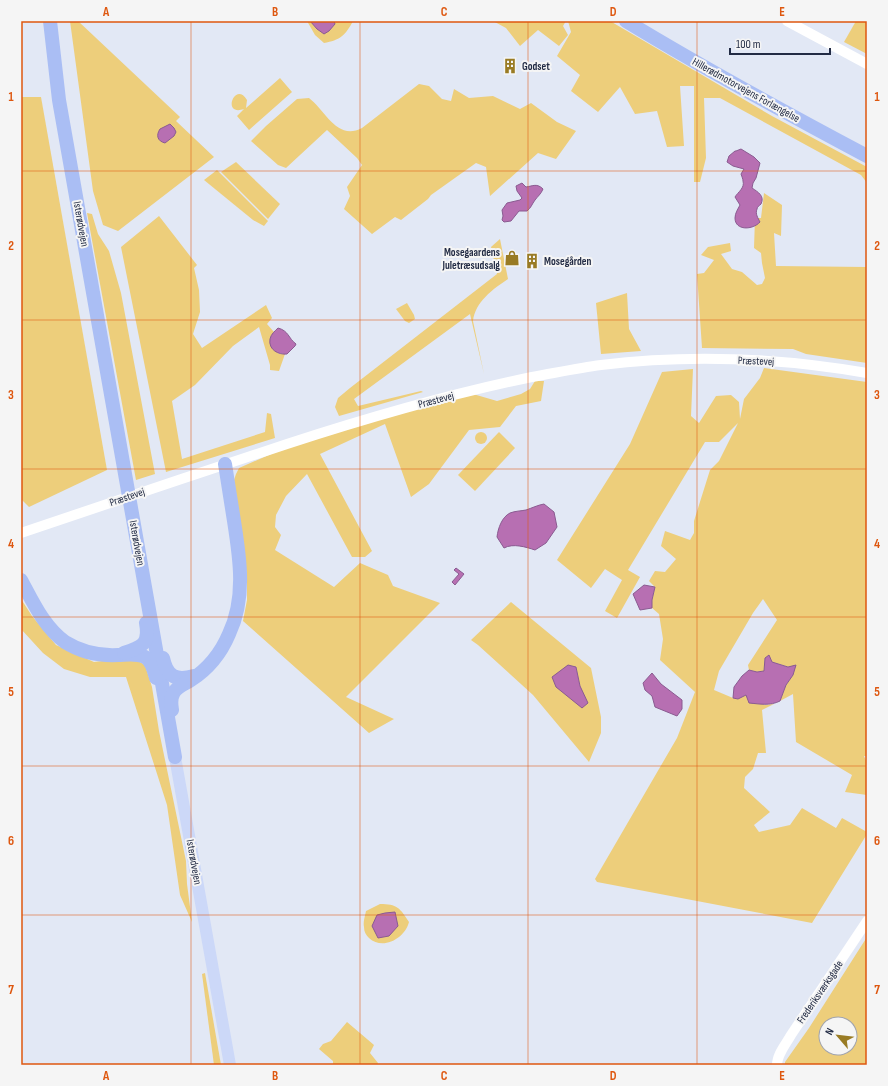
<svg xmlns="http://www.w3.org/2000/svg" width="888" height="1086" viewBox="0 0 888 1086" font-family="'Sofia Sans Condensed',sans-serif">
<style>
.green{fill:#edce7b;fill-rule:evenodd}
.water{fill:#b76fb2;stroke:#8a5b91}
.lines{fill:none;stroke-linecap:round;stroke-linejoin:round}
.minor{stroke:#fff;stroke-width:10}
.major{stroke:#ccd8f8;stroke-width:12}
.highway{stroke:#aabef4;stroke-width:14}
.grid{fill:none;stroke:#de570f;stroke-width:1;stroke-opacity:0.55}
.labels{text-anchor:middle;dominant-baseline:central;stroke-width:4;stroke-linejoin:round;paint-order:stroke}
.poi-label{font-size:11px;font-weight:bold;fill:#222b44;stroke:#f5f5f5;text-anchor:start}
.street-label{font-size:11px;fill:#222b44;stroke:#f5f5f5}
.neatline{fill:none;stroke:#de570f;stroke-width:1.5}
.grid-label{font-size:13px;text-anchor:middle;font-weight:bold;fill:#de570f}
</style>
<rect width="100%" height="100%" fill="#e2e8f5"/>
<g class="green">
<path d="M70 21H78L180 117 176 121 214 157 118 231 103 225 93 191Z"/>
<path d="M307 21H310L317 29 329 31 335 24 334 21H353C345 36 340 40 324 43L315 35Z"/>
<path d="M493 21H566L563 26 568 35 559 46 538 30 520 46 506 28Z"/>
<path d="M568 21H610L772 116 867 167V183L861 175 720 98H704L706 158 700 182H694V86H680L684 146 667 147 657 111 635 114 620 87 598 112 571 91 580 75 557 56 571 32Z"/>
<path d="M856 21H867V54L844 42Z"/>
<path d="M280 78 292 92 249 130 237 116 244 109C221 117 235 80 247 100L246 108Z"/>
<path d="M419 84 429 86 442 99 451 101 454 89 469 98 493 96 520 109 531 103 557 122 576 131 556 159 538 153 490 196 486 167 476 163 431 195 428 199 401 220 395 217 372 234 344 209 350 196 347 187 362 165 357 158 327 130 286 168 278 165 251 141 266 126 297 99 309 98C326 111 337 141 362 128Z"/>
<path d="M21 97H41L107 470 29 507 21 499Z"/>
<path d="M236 162 280 204 268 219 221 172Z"/>
<path d="M217 170 268 221 264 226 253 220 204 180Z"/>
<path d="M764 193 782 205 781 236 774 233 776 266 867 267V363L806 354 793 349 702 348 697 274 704 273 714 260 701 255 708 247 730 243 731 251 721 254 732 269 742 272 757 285 762 284 765 278 762 263 761 253 754 248 755 218H761Z"/>
<path d="M87 213 92 214 98 234 109 251 121 293 155 474 136 480Z"/>
<path d="M159 216 197 265 194 268 199 290 200 312 193 334 202 348 266 305 272 318 267 324 274 332 270 339 279 354H285L279 371 270 370V365L259 327 233 346 195 385 172 401 182 459 265 432 267 413 271 414 275 438 166 472 121 247Z"/>
<path d="M500 239 508 279C493 289 475 302 473 321L484 374 470 314 354 399 358 406 421 391 423 392 339 416 335 407 338 398 350 388 497 274 491 247Z"/>
<path d="M627 293 629 329 641 351 601 354 596 303Z"/>
<path d="M407 303 414 315 415 319 409 323 405 321 396 309Z"/>
<path d="M764 368 867 382V756H864L867 763V795L845 792 852 775 796 742 793 694 780 701 786 685 793 675 789 667 772 662 765 658 764 671 757 672 749 670 748 665 777 620 763 599 753 613 719 671 714 690 733 698 737 699 746 695 765 705 774 704 762 710 766 753H758L753 769 745 777 744 788 770 812 754 825 759 832 790 825 802 808 836 828 842 818 867 832V834L812 923 597 882 595 879 677 738 695 692 660 660 663 639 659 614 652 608V600L655 587 649 581 655 571 665 572 676 559 661 546 665 531 690 540 694 533V521L710 470 719 461 738 423 719 442H705L628 570 640 577 617 618 605 611 622 580 605 569 591 588 557 560 630 444 662 372 693 369 691 416 699 423 716 396 731 395 739 402 740 419 744 399 760 378Z"/>
<path d="M535 381H544L541 401 516 406 500 427 469 430 429 484 411 497 385 424 320 454 372 551 365 557H352L307 474 286 496 276 515 275 527 281 535 275 550 334 587 360 563 388 575 393 586 440 603 346 697 394 719 369 733 243 621 247 600V577L234 480 236 474 239 468 278 451 377 420 473 394 497 401 521 394 530 389Z"/>
<circle cx="481" cy="438" r="6"/>
<path d="M499 432 515 448 475 491 458 475Z"/>
<path d="M21 599 32 616 56 645 94 662 119 659 138 661 145 665 152 687 159 731 186 861 187 884 192 922 180 895 167 805 126 677H90L64 669 43 653 21 629Z"/>
<path d="M511 602 591 668 601 717V733L589 762 533 695 478 645 471 640ZM568 665 576 667 580 687 588 702Z"/>
<path d="M380 904C397 904 400 908 409 922 405 938 383 951 369 938 366 935 364 932 364 927 363 922 365 916 366 911Z"/>
<path d="M867 937V1065H785V1062L809 1028ZM826 1024H850V1048H826Z"/>
<path d="M205 973 221 1065H214L202 974Z"/>
<path d="M347 1022 374 1045 370 1053 378 1063 377 1065H333V1061L319 1049 323 1044 331 1041Z"/>
</g>
<g class="water">
<path d="M310 21H334L335 24 329 31 324 34 317 29Z"/>
<path d="M170 124 174 128 176 132 174 136 165 143C157 141 156 135 160 129Z"/>
<path d="M741 149 754 157 760 163 756 178 753 183 752 188C758 192 765 196 761 204 759 206 757 207 757 209 755 214 758 218 760 222 753 230 735 231 735 218 735 213 738 209 740 205L735 197C738 192 745 188 743 181 743 179 742 177 741 174L744 169 733 166 727 162 729 156 735 151H736Z"/>
<path d="M522 183 526 187C533 186 537 183 543 189 541 194 538 196 535 200 532 204 531 208 527 211H519L511 221 504 222 502 220 503 216 502 210 507 203 520 200 522 198 517 191 516 186Z"/>
<path d="M278 328C289 331 288 338 296 344L295 346 287 354C279 355 268 350 270 339 271 334 275 331 278 328Z"/>
<path d="M544 504 554 512 557 527 546 543 535 550C526 547 513 543 504 548L497 537C498 528 502 517 510 513 515 511 521 511 526 510 532 508 538 505 544 504Z"/>
<path d="M456 568 464 574 455 585 452 582 459 574 454 570Z"/>
<path d="M644 585 655 587 652 600V608L640 610 633 594Z"/>
<path d="M769 655 772 662 788 667 796 665 793 675 786 685 780 701C770 706 760 704 749 703L746 695 738 699 733 698 734 687 742 676 749 670 757 672 764 671 765 658Z"/>
<path d="M568 665 576 667 580 686 588 703 582 708 556 687 552 677Z"/>
<path d="M652 673 661 684 682 700V709L677 716 655 707 652 696 645 690 643 683Z"/>
<path d="M395 912 398 926 389 936 378 938 372 926 377 915 385 913Z"/>
</g>
<g class="lines">
<g class="minor">
<path d="M787 21 867 64"/>
<path d="M21 533C110 503 198 473 287 444 367 418 449 394 532 377 555 373 578 368 601 365 689 354 780 358 867 373"/>
<path d="M777 1065C777 1054 786 1044 791 1035L867 921"/>
</g>
<path class="major" d="M175 757 230 1065"/>
<g class="highway">
<path d="M50 21 59 100 175 757"/>
<path d="M626 21C705 69 786 113 867 156"/>
<path d="M21 580C33 602 44 627 65 642 81 652 99 656 118 655 126 655 137 653 145 657 152 661 154 671 156 678"/>
<path d="M124 653C142 647 150 644 146 623"/>
<path d="M163 658C167 677 176 681 194 676"/>
<path d="M172 710C171 704 170 698 174 692 178 686 185 684 191 680 208 669 221 653 229 634 246 598 240 559 234 521 231 502 228 483 225 464"/>
</g>
</g>
<path class="grid" d="M191 21V1065M360 21V1065M528 21V1065M697 21V1065M21 171H867M21 320H867M21 469H867M21 617H867M21 766H867M21 915H867"/>
<defs>
<g id="building-bare" transform="scale(1.2)"><path d="M-4-6H4V6H1V3H-1V6H-4ZM-2.5-4.3h1.7v1.8h-1.7ZM.8-4.3h1.7v1.8H.8ZM-2.5-1h1.7V.8h-1.7ZM.8-1h1.7V.8H.8Z" fill="#997b24" stroke="#f5f5f5" stroke-width="2.5" paint-order="stroke"/></g>
<g id="shop-bare" transform="scale(1.2)"><path d="M-5-2.5h2.3a2.7 3.5 0 0 1 5.4 0H5L5.5 6h-11ZM-1.5-2.5h3a1.5 2.3 0 0 0-3 0Z" fill="#997b24" stroke="#f5f5f5" stroke-width="2.5" paint-order="stroke"/></g>
</defs>
<g fill-rule="evenodd">
<use href="#building-bare" x="510" y="66"/>
<use href="#shop-bare" x="512" y="258"/>
<use href="#building-bare" x="532" y="261"/>
</g>
<g class="labels">
<g class="poi-label">
<text x="522" y="66">Godset</text>
<text x="500" y="252" text-anchor="end">Mosegaardens<tspan x="500" dy="13">Juletræsudsalg</tspan></text>
<text x="544" y="261">Mosegården</text>
</g>
<g class="street-label">
<text transform="translate(746 90) rotate(29)">Hillerødmotorvejens Forlængelse</text>
<text transform="translate(81 224) rotate(80)">Isterødvejen</text>
<text transform="translate(756 361) rotate(2)">Præstevej</text>
<text transform="translate(436 400) rotate(-15)">Præstevej</text>
<text transform="translate(127 497) rotate(-19)">Præstevej</text>
<text transform="translate(137 543) rotate(80)">Isterødvejen</text>
<text transform="translate(194 862) rotate(80)">Isterødvejen</text>
<text transform="translate(820 992) rotate(-56)">Frederiksværksgade</text>
</g>
</g>
<rect width="888" height="1086" fill="none" stroke="#f5f5f5" stroke-width="44"/>
<g transform="translate(838 1036) rotate(298)"><circle r="19" fill="#f5f5f5" stroke="#a1a4ae"/>
<path d="M0-3L7 15L0 10L-7 15Z" fill="#997b24"/>
<text y="-6" font-size="11" font-weight="bold" text-anchor="middle" fill="#222b44">N</text>
</g>
<path d="M730 48v6h100v-6" fill="none" stroke="#222b44" stroke-width="2"/>
<text x="736" y="48" font-size="12" fill="#222b44" stroke="#f5f5f5" stroke-width="3" paint-order="stroke">100 m</text>
<rect x="22" y="22" width="844" height="1042" class="neatline"/>
<g class="grid-label">
<text x="106" y="16">A</text>
<text x="275" y="16">B</text>
<text x="444" y="16">C</text>
<text x="613" y="16">D</text>
<text x="782" y="16">E</text>
<text x="11" y="101">1</text>
<text x="877" y="101">1</text>
<text x="11" y="250">2</text>
<text x="877" y="250">2</text>
<text x="11" y="399">3</text>
<text x="877" y="399">3</text>
<text x="11" y="548">4</text>
<text x="877" y="548">4</text>
<text x="11" y="696">5</text>
<text x="877" y="696">5</text>
<text x="11" y="845">6</text>
<text x="877" y="845">6</text>
<text x="11" y="994">7</text>
<text x="877" y="994">7</text>
<text x="106" y="1080">A</text>
<text x="275" y="1080">B</text>
<text x="444" y="1080">C</text>
<text x="613" y="1080">D</text>
<text x="782" y="1080">E</text>
</g>
</svg>
